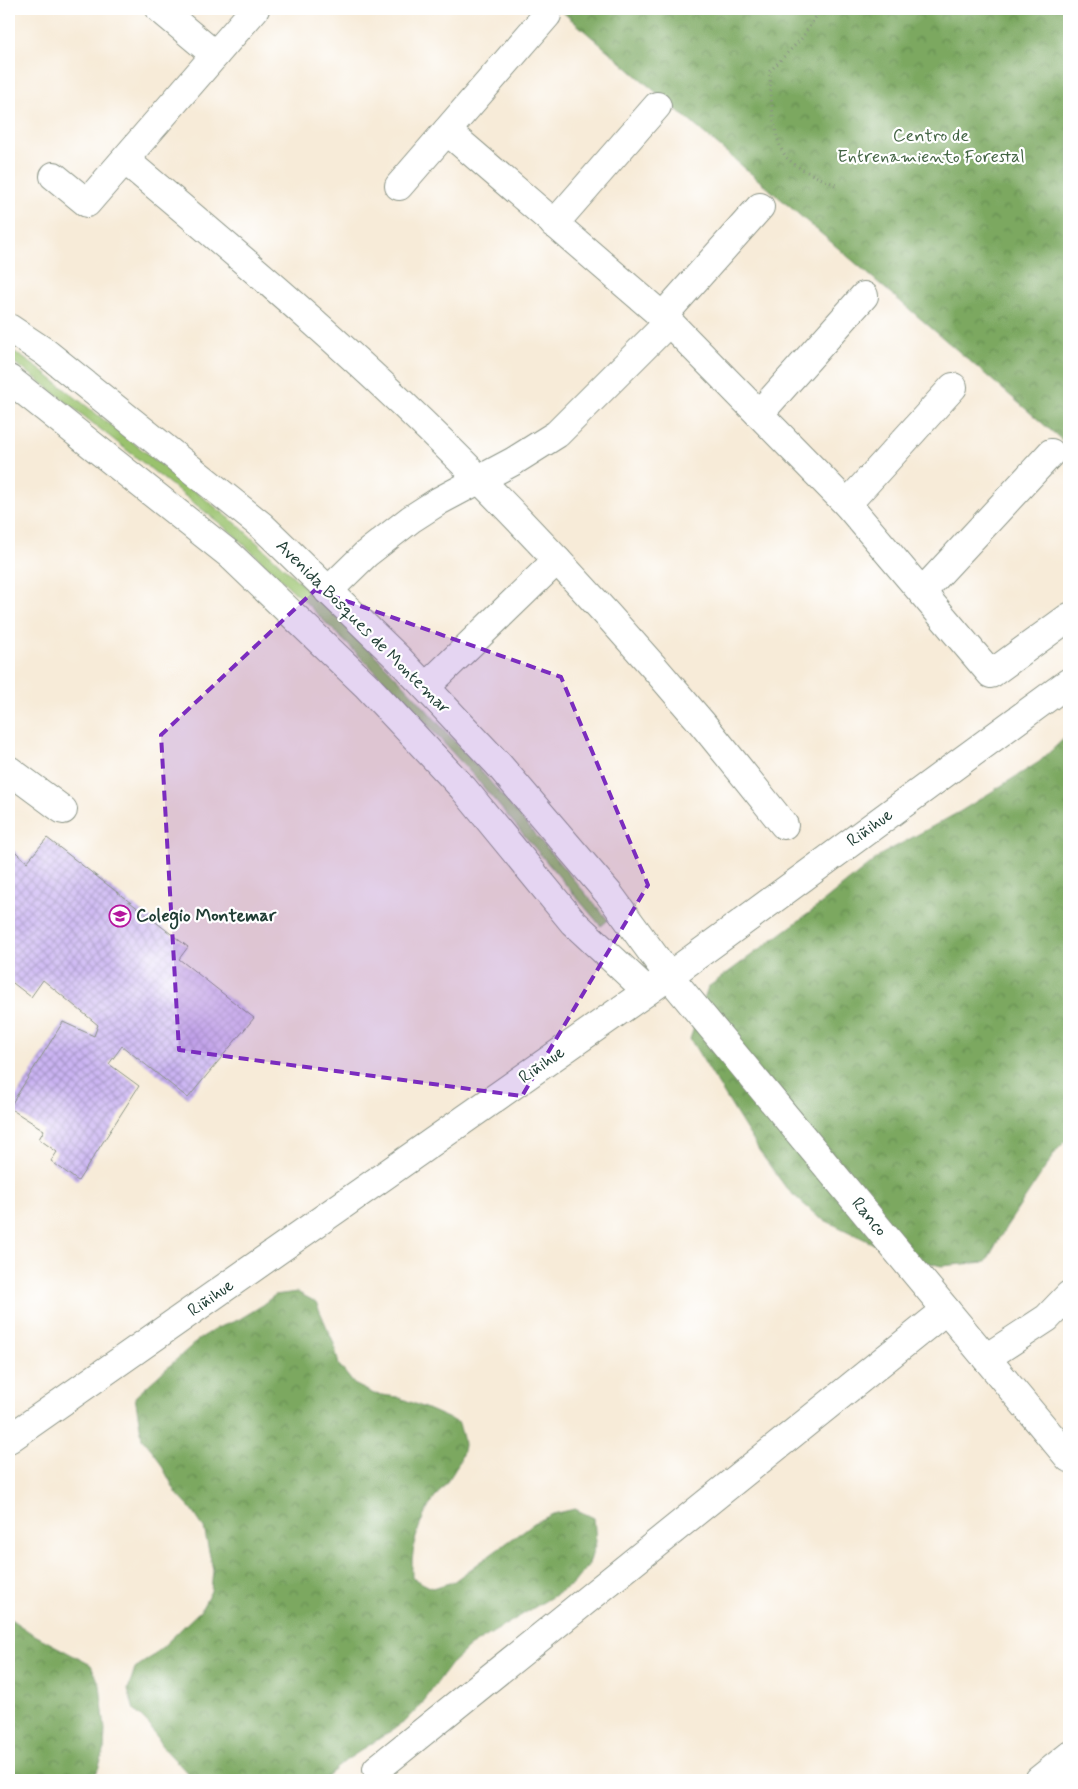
<svg xmlns="http://www.w3.org/2000/svg" width="1078" height="1789" viewBox="0 0 1078 1789" font-family="Mynerve,sans-serif">
<style>
.grass{fill:#9ac26d;stroke:#5c8050}
.forest{fill:url(#forest-crowns);stroke:#4d724a}
.building{fill:url(#building-cross-hatch)}
.lines{fill:none;stroke-linecap:round;stroke-linejoin:round}
.minor-casing{stroke:#8b9486;stroke-width:30}
.path{stroke:#8b9486;stroke-width:3;stroke-dasharray:1 4;stroke-linecap:butt}
.minor{stroke:#fff;stroke-width:28}
.marked{fill:#7b2cbf;fill-opacity:0.2;stroke:#7b2cbf;stroke-width:4;stroke-dasharray:10 6;stroke-linejoin:round}
.labels{text-anchor:middle;dominant-baseline:central;stroke-width:4.5;stroke-linejoin:round;paint-order:stroke}
.park-label{font-size:18px;fill:#446545;stroke:#fff}
.street-label{font-size:18px;fill:#1f3d34;stroke:#fff}
.poi-label{font-size:18px;font-weight:bold;fill:#1f3d34;stroke:#fff;text-anchor:start}
</style>
<defs>
<pattern id="forest-crowns" width="20" height="18" patternUnits="userSpaceOnUse" patternTransform="scale(1.25)"><rect width="20" height="18" fill="#7ba860"/><path d="M2 6a3 3 0 1 1 6 0M12 15a3 3 0 1 1 6 0" fill="none" stroke="#648a50"/></pattern>
<pattern id="building-cross-hatch" width="8" height="8" patternUnits="userSpaceOnUse" patternTransform="scale(1.25)"><rect width="8" height="8" fill="#cbb4f3"/><path d="M0 0l8 8M0 8l8-8" fill="none" stroke="#a494c6"/></pattern>
</defs>
<rect width="100%" height="100%" fill="#fff"/>
<filter id="ink" filterUnits="userSpaceOnUse"><feTurbulence type="fractalNoise" baseFrequency=".02" numOctaves="2"/><feDisplacementMap in="SourceGraphic" scale="10" xChannelSelector="R" yChannelSelector="G"/><feConvolveMatrix kernelMatrix="1 2 1 2 8 2 1 2 1" color-interpolation-filters="sRGB"/></filter>
<filter id="wash" filterUnits="userSpaceOnUse"><feTurbulence type="fractalNoise" baseFrequency=".0096" numOctaves="4" result="noise"/><feDisplacementMap in="SourceGraphic" scale="20" xChannelSelector="R" yChannelSelector="G"/><feGaussianBlur stdDeviation="1.12" result="paint"/><feColorMatrix in="noise" values="0 0 0 0 0 0 0 0 0 0 0 0 0 0 0 0 0 1.4 0 .05"/><feComposite in="paint" operator="in"/></filter>
<g filter="url(#wash)">
<rect width="100%" height="100%" fill="#f7ebd8"/>
<path class="grass" d="M9 348 39 369 237 524 353 632 415 697 480 770 608 920 601 926 474 776 408 704 305 602 232 533 33 376 9 359Z"/>
<g class="forest">
<path d="M559 9H1069V446Z"/>
<path d="M1069 734V1138L1057 1150 1006 1227 986 1262 941 1266 895 1254 818 1217 787 1189 762 1155 690 1039 708 987 812 911 882 854 961 811 1039 762Z"/>
<path d="M297 1292 316 1302 334 1344 339 1365 354 1384 374 1394 397 1397 418 1405 459 1423C460 1429 464 1438 464 1445 461 1470 440 1488 428 1508 415 1531 411 1553 412 1578L432 1588 453 1582 534 1523 553 1514 575 1509 594 1518 596 1542 589 1564 573 1584 469 1647 450 1665 421 1705 406 1721 345 1761 323 1780H194L161 1745 150 1726 134 1710 128 1690 135 1668 153 1656 201 1610 211 1591 213 1570 204 1528 192 1510 177 1494 156 1455 142 1438 135 1397 199 1339 217 1328 238 1320 258 1308 275 1295Z"/>
<path d="M9 1618 31 1633 91 1665 100 1685 105 1730 104 1752 97 1772 88 1780H9Z"/>
</g>
<g id="blocks">
<path class="building" d="M47 838 188 947 179 959 254 1018 188 1098 122 1046 109 1064 139 1086 78 1181 51 1161 57 1152 39 1139 44 1130 9 1108 63 1022 94 1036 98 1025 43 980 31 997 9 980V846L27 862Z"/>
</g>
</g>
<g filter="url(#ink)">
<use href="#blocks" fill-opacity="0" stroke="#8b9486" stroke-width="1"/>
<g class="lines">
<g class="minor-casing">
<g id="minor">
<path d="M160 9 215 55"/>
<path d="M447 131 669 322 847 504 991 674 1069 617"/>
<path d="M125 160C248 263 370 367 482 482 558 559 631 639 701 722 729 756 756 790 784 825"/>
<path d="M54 176 87 203 255 9"/>
<path d="M399 186 547 15"/>
<path d="M554 224 657 106"/>
<path d="M662 317 760 207"/>
<path d="M9 328 45 352 262 526 398 658 498 764 609 894 669 976 1069 1458"/>
<path d="M9 379 229 554 367 686 463 788 573 922 647 991"/>
<path d="M759 414 864 296"/>
<path d="M847 504 953 387"/>
<path d="M328 591 366 554 411 519 439 501 514 461 557 434 669 322"/>
<path d="M922 592 1051 453"/>
<path d="M426 687 557 560"/>
<path d="M9 770 63 810"/>
<path d="M986 1358 1047 1318 1069 1295"/>
<path d="M9 1439 669 976 1069 682"/>
<path d="M377 1769 946 1310"/>
<path d="M1039 1780 1069 1756"/>
</g>
</g>
<path class="path" d="M821 9 802 38 770 71C770 91 773 143 787 158 800 171 821 178 838 186"/>
<use href="#minor" class="minor"/>
</g>
</g>
<path class="marked" d="M315 590 561 677 648 885 522 1096 179 1050 161 735Z"/>
<defs>
<g id="school-ring" transform="scale(1.125)"><circle r="9.5" fill="#fff" stroke="#b5179e" stroke-width="1.5"/><path d="M0-5L7-2L0 1L-7-2ZM-4 1L0 2.5L4 1V4Q0 6-4 4Z" fill="#b5179e"/></g>
</defs>
<g fill-rule="evenodd">
<use href="#school-ring" x="120" y="916"/>
</g>
<g class="labels">
<g class="park-label">
<text x="931" y="136">Centro de<tspan x="931" dy="21">Entrenamiento Forestal</tspan></text>
</g>
<g class="street-label">
<text transform="translate(363 627) rotate(45)">Avenida Bosques de Montemar</text>
<text transform="translate(870 828) rotate(-36)">Riñihue</text>
<text transform="translate(542 1065) rotate(-35)">Riñihue</text>
<text transform="translate(869 1217) rotate(50)">Ranco</text>
<text transform="translate(211 1298) rotate(-35)">Riñihue</text>
</g>
<g class="poi-label">
<text x="136" y="916">Colegio Montemar</text>
</g>
</g>
<rect width="1078" height="1789" fill="none" stroke="#fff" stroke-width="30"/>
</svg>
